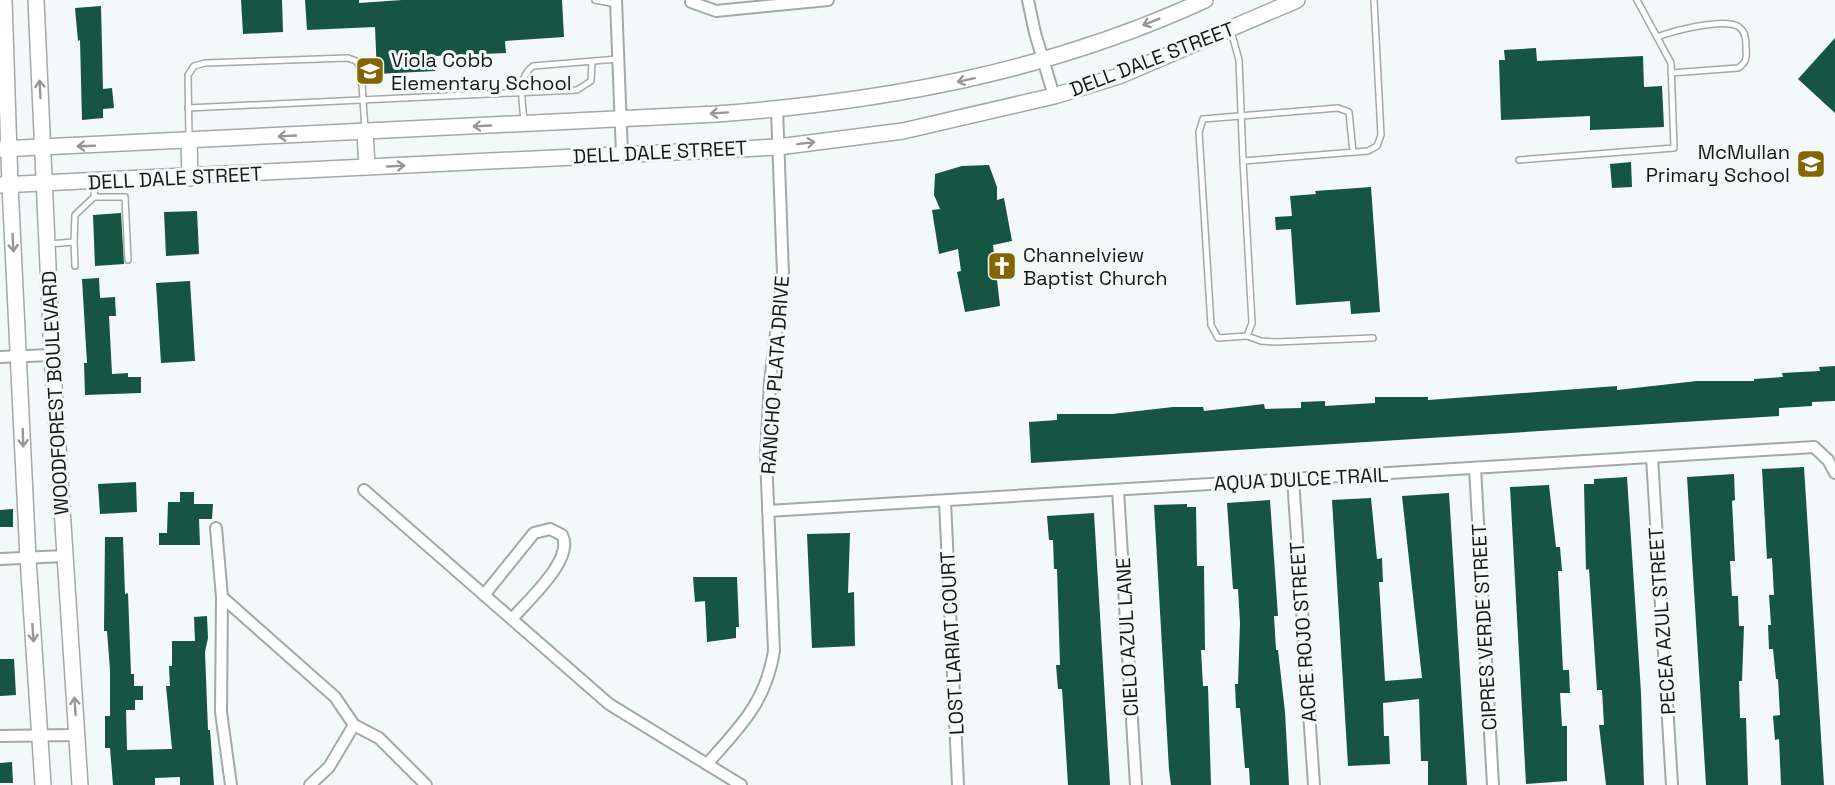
<svg xmlns="http://www.w3.org/2000/svg" width="1835" height="785" viewBox="0 0 1835 785" font-family="'Space Grotesk',sans-serif">
<style>
.building{fill:#155542}
.lines{fill:none;stroke-linecap:round;stroke-linejoin:round}
.service-casing{stroke:#a3a9a9;stroke-width:8}
.minor-casing{stroke:#a3a9a9;stroke-width:14}
.secondary-casing{stroke:#a3a9a9;stroke-width:18}
.service{stroke:#fff;stroke-width:5}
.minor{stroke:#fff;stroke-width:10}
.secondary{stroke:#fff;stroke-width:15}
.oneway{stroke:#969797}
.labels{text-anchor:middle;dominant-baseline:central;stroke-width:6;stroke-linejoin:round;paint-order:stroke}
.street-label{font-size:20px;fill:#151817;stroke:#f2f9f8}
.poi-label{font-size:20px;fill:#151817;stroke:#f2f9f8;text-anchor:start}
</style>
<rect width="100%" height="100%" fill="#f2f9f8"/>
<g class="building">
<path d="M241 0H282L283 32 243 34Z"/>
<path d="M305 0H359V3L402 0H562L564 37 505 41 506 53 435 56V71L377 74 375 27 307 30Z"/>
<path d="M101 6 103 89 112 88 114 108 103 109V118L82 120 80 40 78 41 75 8Z"/>
<path d="M1835 38V113L1798 79Z"/>
<path d="M1536 48 1537 61 1643 56 1644 87 1662 86 1664 127 1590 130V116L1501 120 1499 60H1505L1504 50Z"/>
<path d="M1631 162 1632 187 1612 188 1610 164Z"/>
<path d="M989 165 997 187V200L1004 198 1012 241 993 245 1000 306 965 312 957 272 961 271 958 249 939 254 932 210 940 209 934 195 935 174 962 166Z"/>
<path d="M1371 187 1380 312 1351 314 1350 301 1296 305 1291 229 1276 230 1275 217 1292 216 1290 196 1316 194 1315 191Z"/>
<path d="M197 211 199 254 166 256 164 212Z"/>
<path d="M121 213 124 264 95 266 93 215Z"/>
<path d="M99 278 100 298 115 297 116 316H109L112 374 128 373V377H141V393L85 395 84 363H87L82 279Z"/>
<path d="M190 281 195 361 161 363 156 283Z"/>
<path d="M1835 366V401L1812 402V406L1779 408V416L1031 463 1029 422 1057 420V414H1112L1173 407H1203L1204 411 1264 404 1265 409 1301 408V402L1325 401V406L1375 403V397H1428V400L1617 386V390L1697 381H1754V379L1783 377 1782 373 1820 371 1819 367Z"/>
<path d="M1804 467 1824 785H1781L1779 739 1775 740 1773 716 1780 715 1778 679H1776L1773 649H1769L1768 625H1771L1769 595H1774L1772 558 1767 559 1762 469Z"/>
<path d="M1734 474 1735 500 1732 501 1735 561H1730L1732 596H1738L1739 626H1744L1742 681H1739L1740 718H1746L1748 785H1706L1687 477Z"/>
<path d="M1627 477 1641 693 1644 785H1606L1599 725H1604L1602 690H1597L1589 569 1586 570 1584 484H1594V479Z"/>
<path d="M136 482 137 512 100 514 98 484Z"/>
<path d="M1549 485 1556 547H1560L1562 571H1558L1563 670H1569L1570 693H1560L1562 726H1567V781L1526 784 1510 487Z"/>
<path d="M180 492H194V504H213L212 519H199L200 545H159V533H167L168 502H180Z"/>
<path d="M1449 493 1467 785H1428V761H1421L1419 699 1383 703 1384 736H1389L1390 764 1348 766 1332 500 1371 498 1377 559 1382 558 1383 582H1379L1385 681 1411 679 1422 678 1402 496Z"/>
<path d="M1270 500 1278 616H1274L1276 650H1278L1285 712 1289 785H1250L1249 768H1245L1240 708H1236L1235 684H1238L1240 623 1238 589H1233L1227 503Z"/>
<path d="M1187 504V507H1196L1197 566H1204L1205 650H1201L1203 686H1208L1211 785H1171L1169 770 1154 505Z"/>
<path d="M13 509V527H0V510Z"/>
<path d="M1094 513 1110 785H1068L1062 689H1058L1056 665H1060L1057 569H1054L1053 540H1049L1047 516Z"/>
<path d="M850 533 848 593 854 592 855 646 812 648 807 534Z"/>
<path d="M105 537H123L125 594 128 593 131 674H134V686H143V700H135V710H126L127 750 172 749 166 686H170L169 666H172V641H195L194 617 207 616 208 638 205 652 208 730H210L214 785H180V777L155 778V785H113L110 748H105V716H110V670L107 631H104Z"/>
<path d="M693 577H737L739 627H736V638L707 642 705 601 695 602Z"/>
<path d="M0 659H14L16 695 0 696Z"/>
<path d="M12 762 13 783H0V763Z"/>
</g>
<g class="lines">
<g class="service-casing">
<g id="service">
<path d="M595 0 616 4"/>
<path d="M1231 31 1239 60 1243 161"/>
<path d="M1657 37C1673 31 1725 17 1739 27 1746 32 1746 41 1746 48 1747 58 1746 63 1738 68L1671 73"/>
<path d="M188 108 577 90 591 81 592 62"/>
<path d="M524 122C523 103 516 78 533 66L618 59"/>
<path d="M189 139 188 75 194 66 205 63 348 58 356 61 361 69 365 130"/>
<path d="M1353 152 1349 112 1338 108 1203 119 1199 132 1211 325 1218 338 1247 336 1252 323 1243 161 1368 151 1377 146 1381 135 1374 0"/>
<path d="M1519 160 1674 148 1671 63 1637 0"/>
<path d="M94 197H125L128 260"/>
<path d="M74 242 75 266"/>
<path d="M48 244 74 242 75 215 94 197 95 182"/>
<path d="M1247 336 1261 341 1275 342 1373 338"/>
</g>
</g>
<g class="minor-casing">
<g id="minor">
<path d="M616 0 622 154"/>
<path d="M1028 0 1035 33 1054 96"/>
<path d="M691 2 716 11 828 0"/>
<path d="M0 357 52 355"/>
<path d="M1652 457 1672 785"/>
<path d="M1475 468 1493 785"/>
<path d="M1293 479 1314 785"/>
<path d="M364 490 609 704 741 785"/>
<path d="M1118 490 1136 785"/>
<path d="M945 501 958 785"/>
<path d="M768 511 1814 447 1828 460 1835 473"/>
<path d="M216 528 222 597 335 697 354 725 379 738 426 785"/>
<path d="M0 559 64 556"/>
<path d="M484 595 534 533 550 529 562 535C575 559 528 600 512 619"/>
<path d="M222 597 221 712 231 785"/>
<path d="M0 736 77 735"/>
<path d="M707 764C740 727 766 702 774 651L766 456 770 382 783 275 777 109"/>
<path d="M310 785 329 767 354 725"/>
</g>
</g>
<g class="secondary-casing">
<g id="secondary">
<path d="M4 0 10 185 28 558 43 785"/>
<path d="M36 0 52 355 80 785"/>
<path d="M365 132 367 167"/>
<path d="M189 141 190 178"/>
<path d="M0 149 717 114C888 101 1048 72 1205 0"/>
<path d="M0 185 778 147 903 131 1054 96 1119 76 1297 0"/>
</g>
</g>
<use href="#service" class="service"/>
<use href="#minor" class="minor"/>
<use href="#secondary" class="secondary"/>
</g>
<defs><path id="oneway-shaft" d="M-6 0H5M1.5-3L5.5 0L1.5 3" fill="none" stroke-width="1.6" stroke-linecap="round" stroke-linejoin="round" transform="scale(1.5)"/></defs>
<g class="oneway">
<use href="#oneway-shaft" transform="translate(1151 22) rotate(158)"/>
<use href="#oneway-shaft" transform="translate(966 80) rotate(168)"/>
<use href="#oneway-shaft" transform="translate(40 89) rotate(-93)"/>
<use href="#oneway-shaft" transform="translate(719 113) rotate(176)"/>
<use href="#oneway-shaft" transform="translate(482 126) rotate(177)"/>
<use href="#oneway-shaft" transform="translate(287 136) rotate(177)"/>
<use href="#oneway-shaft" transform="translate(806 143) rotate(-7)"/>
<use href="#oneway-shaft" transform="translate(86 146) rotate(178)"/>
<use href="#oneway-shaft" transform="translate(396 166) rotate(-3)"/>
<use href="#oneway-shaft" transform="translate(13 243) rotate(87)"/>
<use href="#oneway-shaft" transform="translate(23 438) rotate(88)"/>
<use href="#oneway-shaft" transform="translate(33 633) rotate(86)"/>
<use href="#oneway-shaft" transform="translate(75 706) rotate(-94)"/>
</g>
<defs>
<g id="school-square" transform="scale(1.5)"><rect x="-9" y="-9" width="18" height="18" rx="4" fill="#846600" stroke="#f2f9f8"/><path d="M0-5L7-2L0 1L-7-2ZM-4 1L0 2.5L4 1V4Q0 6-4 4Z" fill="#fff"/></g>
<g id="church-square" transform="scale(1.5)"><rect x="-9" y="-9" width="18" height="18" rx="4" fill="#846600" stroke="#f2f9f8"/><path d="M-1.2-6h2.4v3.5h3.3v2.4h-3.3V6h-2.4V-.1h-3.3v-2.4h3.3Z" fill="#fff"/></g>
</defs>
<g fill-rule="evenodd">
<use href="#school-square" x="370" y="71"/>
<use href="#school-square" x="1811" y="164"/>
<use href="#church-square" x="1002" y="266"/>
</g>
<g class="labels">
<g class="street-label">
<text transform="translate(1152 59) rotate(-21)">DELL DALE STREET</text>
<text transform="translate(660 152) rotate(-3)">DELL DALE STREET</text>
<text transform="translate(175 178) rotate(-3)">DELL DALE STREET</text>
<text transform="translate(775 375) rotate(-86)">RANCHO PLATA DRIVE</text>
<text transform="translate(55 393) rotate(-93)">WOODFOREST BOULEVARD</text>
<text transform="translate(1301 479) rotate(-3)">AQUA DULCE TRAIL</text>
<text transform="translate(1662 621) rotate(-94)">PECEA AZUL STREET</text>
<text transform="translate(1484 627) rotate(-93)">CIPRES VERDE STREET</text>
<text transform="translate(1303 632) rotate(-94)">ACRE ROJO STREET</text>
<text transform="translate(1127 637) rotate(-93)">CIELO AZUL LANE</text>
<text transform="translate(952 643) rotate(-93)">LOST LARIAT COURT</text>
</g>
<g class="poi-label">
<text x="391" y="60">Viola Cobb<tspan x="391" dy="23">Elementary School</tspan></text>
<text x="1790" y="152" text-anchor="end">McMullan<tspan x="1790" dy="23">Primary School</tspan></text>
<text x="1023" y="255">Channelview<tspan x="1023" dy="23">Baptist Church</tspan></text>
</g>
</g>
</svg>
